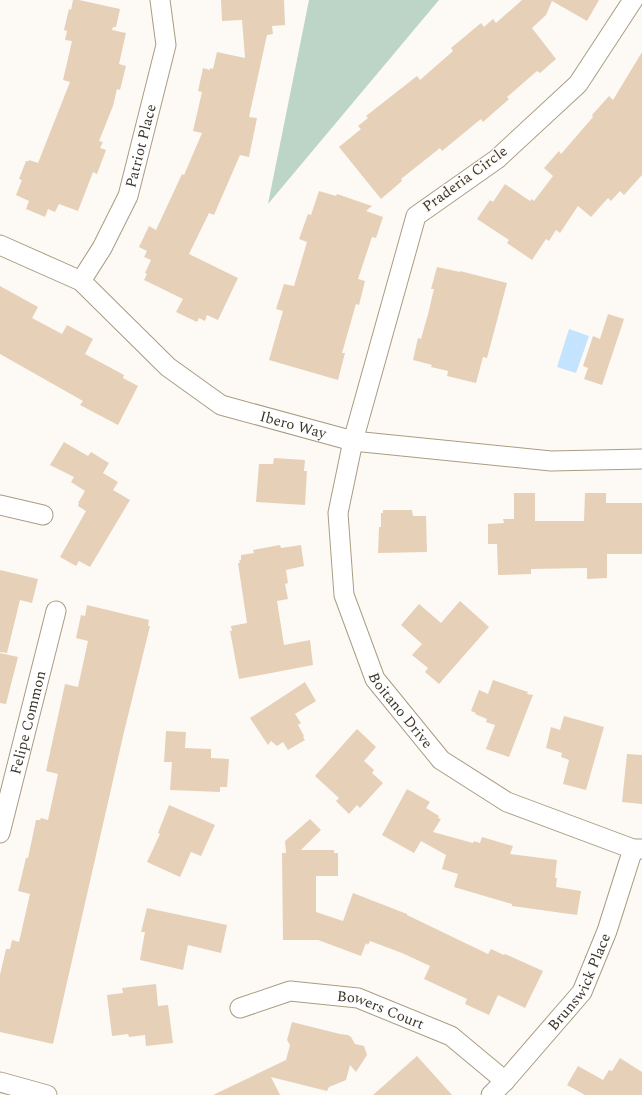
<svg xmlns="http://www.w3.org/2000/svg" width="642" height="1095" viewBox="0 0 642 1095" font-family="Spectral,serif">
<style>
.green{fill:#bdd5c7}
.water{fill:#c3e3fe}
.building{fill:#e6d0b8}
.lines{fill:none;stroke-linecap:round;stroke-linejoin:round}
.minor-casing{stroke:#aa9c82;stroke-width:21}
.minor{stroke:#fff;stroke-width:19}
.labels{text-anchor:middle;dominant-baseline:central;stroke-width:3;stroke-linejoin:round;paint-order:stroke}
.street-label{font-size:15px;fill:#3c362b;stroke:#fdfaf5}
</style>
<rect width="100%" height="100%" fill="#fdfaf5"/>
<path class="green" d="M309 0H439L268 204Z"/>
<path class="water" d="M569 329 589 336 576 373 557 367Z"/>
<g class="building">
<path d="M73 0H79L120 9 116 27H113L112 30 126 33 119 64 126 66 120 90 117 89 113 106 99 141 103 142 100 148 106 150 97 174 93 172 78 211 59 204 55 212 48 209 45 217 26 209 29 201 16 195 22 180 19 179 26 161H29V160L38 163 70 82 63 80 72 41 65 40 67 31 64 30 69 9 71 10Z"/>
<path d="M221 0H284L285 25 272 26 273 34 267 35 249 117 257 118 249 157 240 155 214 215 209 213 189 254 238 278 218 320 207 315 205 321 199 318 197 322 176 312 183 299 144 280 147 274 145 273 151 260 144 257 147 251 139 247 149 226 156 230 182 174 184 175 202 133 193 131 202 92 198 91 203 68 210 70V68L213 69 217 52 245 58 242 20 222 21Z"/>
<path d="M522 0H599L587 21 552 1 546 15 532 28 556 59 540 73 537 71 507 97 509 99 483 122 481 119 442 151 440 148 401 179 402 181 381 199 339 147 361 129 358 126 368 118 366 116 417 76 420 80 453 51 451 48 481 23 484 27 493 19 496 23Z"/>
<path d="M642 52V175L624 195 620 191 611 201 608 198 591 217 578 206 560 233 556 230 549 241 546 239 532 260 507 243 509 240 477 219 490 200 493 202 505 184 530 201 532 199 534 201 553 176 544 168 559 151 561 154 593 117 592 115 609 96 613 100Z"/>
<path d="M319 191 336 196 337 194 372 206 366 211 383 217 376 238 372 237 358 279 365 281 359 305 356 304 342 353H345L338 380 269 360 283 311 276 309 284 284 294 286 307 242 299 239 308 214 311 215Z"/>
<path d="M437 267 460 272V271L507 283 487 358 483 357 476 383 447 376 448 371 431 367 432 365 413 360 418 338 421 339 428 314 434 289H431Z"/>
<path d="M0 286 38 307 32 318 62 334 67 325 93 339 85 354 124 375 123 378 138 386 118 425 80 405 83 401 0 354Z"/>
<path d="M608 314 624 319 602 385 584 379 588 368 583 366 593 336 600 339Z"/>
<path d="M64 442 88 456 91 452 109 463 103 473 118 482 113 490 130 500 90 567 79 561 76 566 60 557 86 511 78 506 79 503H78L85 491 71 482 74 477 50 465Z"/>
<path d="M274 458 305 460 304 471H307L305 505 256 502 259 464H273Z"/>
<path d="M514 493H535V521H584L585 493H606V503H642V554H607V578L587 579V568L531 569V574L498 575 497 544H488V524L504 523 503 519H514Z"/>
<path d="M383 510H412L413 516H426L427 552 378 553 379 527H381V513H383Z"/>
<path d="M280 545 281 548 301 545 304 566 286 570 288 583 285 584 288 599 277 601 284 645 310 640 313 665 239 679 230 631H232L231 626 247 623 238 563H240L239 560H241V555L254 553 253 550Z"/>
<path d="M0 570 38 579 32 603 20 600 7 653 0 652Z"/>
<path d="M460 601 489 627 439 684 425 672 428 668 412 655 422 644 401 625 419 604 441 623Z"/>
<path d="M87 605 149 620 148 626H150L124 732 53 1044 0 1032V975L6 949H10L12 940 19 942 30 894 18 891 26 858H28L36 820H40L41 818 48 820 58 774 46 771 65 684 78 687 88 641 76 638 81 615 85 616Z"/>
<path d="M0 653 18 657 6 704 0 703Z"/>
<path d="M493 680 528 692 527 694 533 695 509 757 486 749 495 725 486 722 487 719 475 714 476 713 471 711 479 690 488 694Z"/>
<path d="M305 682 316 701 295 714 301 723 298 725 304 736 303 737 305 740 288 750 283 742 277 746 271 741 268 745 250 718Z"/>
<path d="M564 716 604 727 586 790 563 784 569 760 561 757 562 753 546 748 551 727 560 730Z"/>
<path d="M357 729 376 747 364 761 374 770 372 773 383 783 360 808 357 805 349 814 336 801 339 798 315 776Z"/>
<path d="M166 731 186 732 185 748 211 749V758L229 759 227 787H220V792L170 790 172 762H164Z"/>
<path d="M627 754 642 755V804L622 802Z"/>
<path d="M407 789 430 802 426 808 439 816 438 818 441 819 433 832 473 843 474 841 480 843 482 837 513 846 510 854 557 860 555 878H557L556 887 581 891 577 915 512 906V904L454 887 458 874 442 869 446 855 421 841 414 853 382 835Z"/>
<path d="M169 805 215 825 201 856 191 852 180 877 147 862 160 834 158 833Z"/>
<path d="M310 819 321 830 301 850H334V853H338V876H316V912L343 921 353 893 407 914V915L488 954 491 949 504 955 505 954 543 971 525 1008 498 995 489 1015 465 1004 467 999 424 979 430 966 402 953 370 941 368 945 366 943 361 956 318 940H283L282 853H286L285 841Z"/>
<path d="M147 908 227 925 221 953 188 945 183 970 140 960 145 932H141Z"/>
<path d="M156 984 158 1006 168 1005 173 1043 146 1046 145 1035 129 1037 128 1034 112 1036 107 995 123 993 122 988Z"/>
<path d="M292 1022 340 1034 348 1035 351 1037 355 1044 364 1046 367 1055 356 1072 350 1065 346 1080 329 1087 327 1091 271 1077 280 1095H213L286 1060 290 1045 287 1040Z"/>
<path d="M417 1056 452 1095H373Z"/>
<path d="M620 1058 642 1072V1095H585L567 1085 578 1066 603 1080 609 1070 612 1071Z"/>
</g>
<g class="lines">
<g class="minor-casing">
<g id="minor">
<path id="s1" d="M633 0 578 84 497 159 416 216 353 441 338 513 344 595 375 679 441 760 507 802 633 849H642"/>
<path id="s2" d="M0 245 81 281 168 367 221 405 353 441 551 461 642 459"/>
<path id="s3" d="M81 281 102 248 128 196 166 45 160 0"/>
<path d="M0 505 43 515"/>
<path id="s4" d="M0 833 56 611"/>
<path id="s5" d="M240 1008 290 991 358 998 451 1036 505 1081"/>
<path d="M0 1082 47 1095"/>
<path id="s6" d="M491 1095 505 1081 582 992 607 931 633 849"/>
</g>
</g>
<use href="#minor" class="minor"/>
</g>
<g class="labels">
<g class="street-label">
<text stroke="none"><textPath href="#s3" startOffset="149">Patriot Place</textPath></text>
<text transform="translate(465 179) rotate(-36)">Praderia Circle</text>
<text stroke="none"><textPath href="#s2" startOffset="351">Ibero Way</textPath></text>
<text stroke="none"><textPath href="#s1" startOffset="829">Boitano Drive</textPath></text>
<text stroke="none"><textPath href="#s4" startOffset="114">Felipe Common</textPath></text>
<text stroke="none"><textPath href="#s6" startOffset="145">Brunswick Place</textPath></text>
<text stroke="none"><textPath href="#s5" startOffset="146">Bowers Court</textPath></text>
</g>
</g>
</svg>
